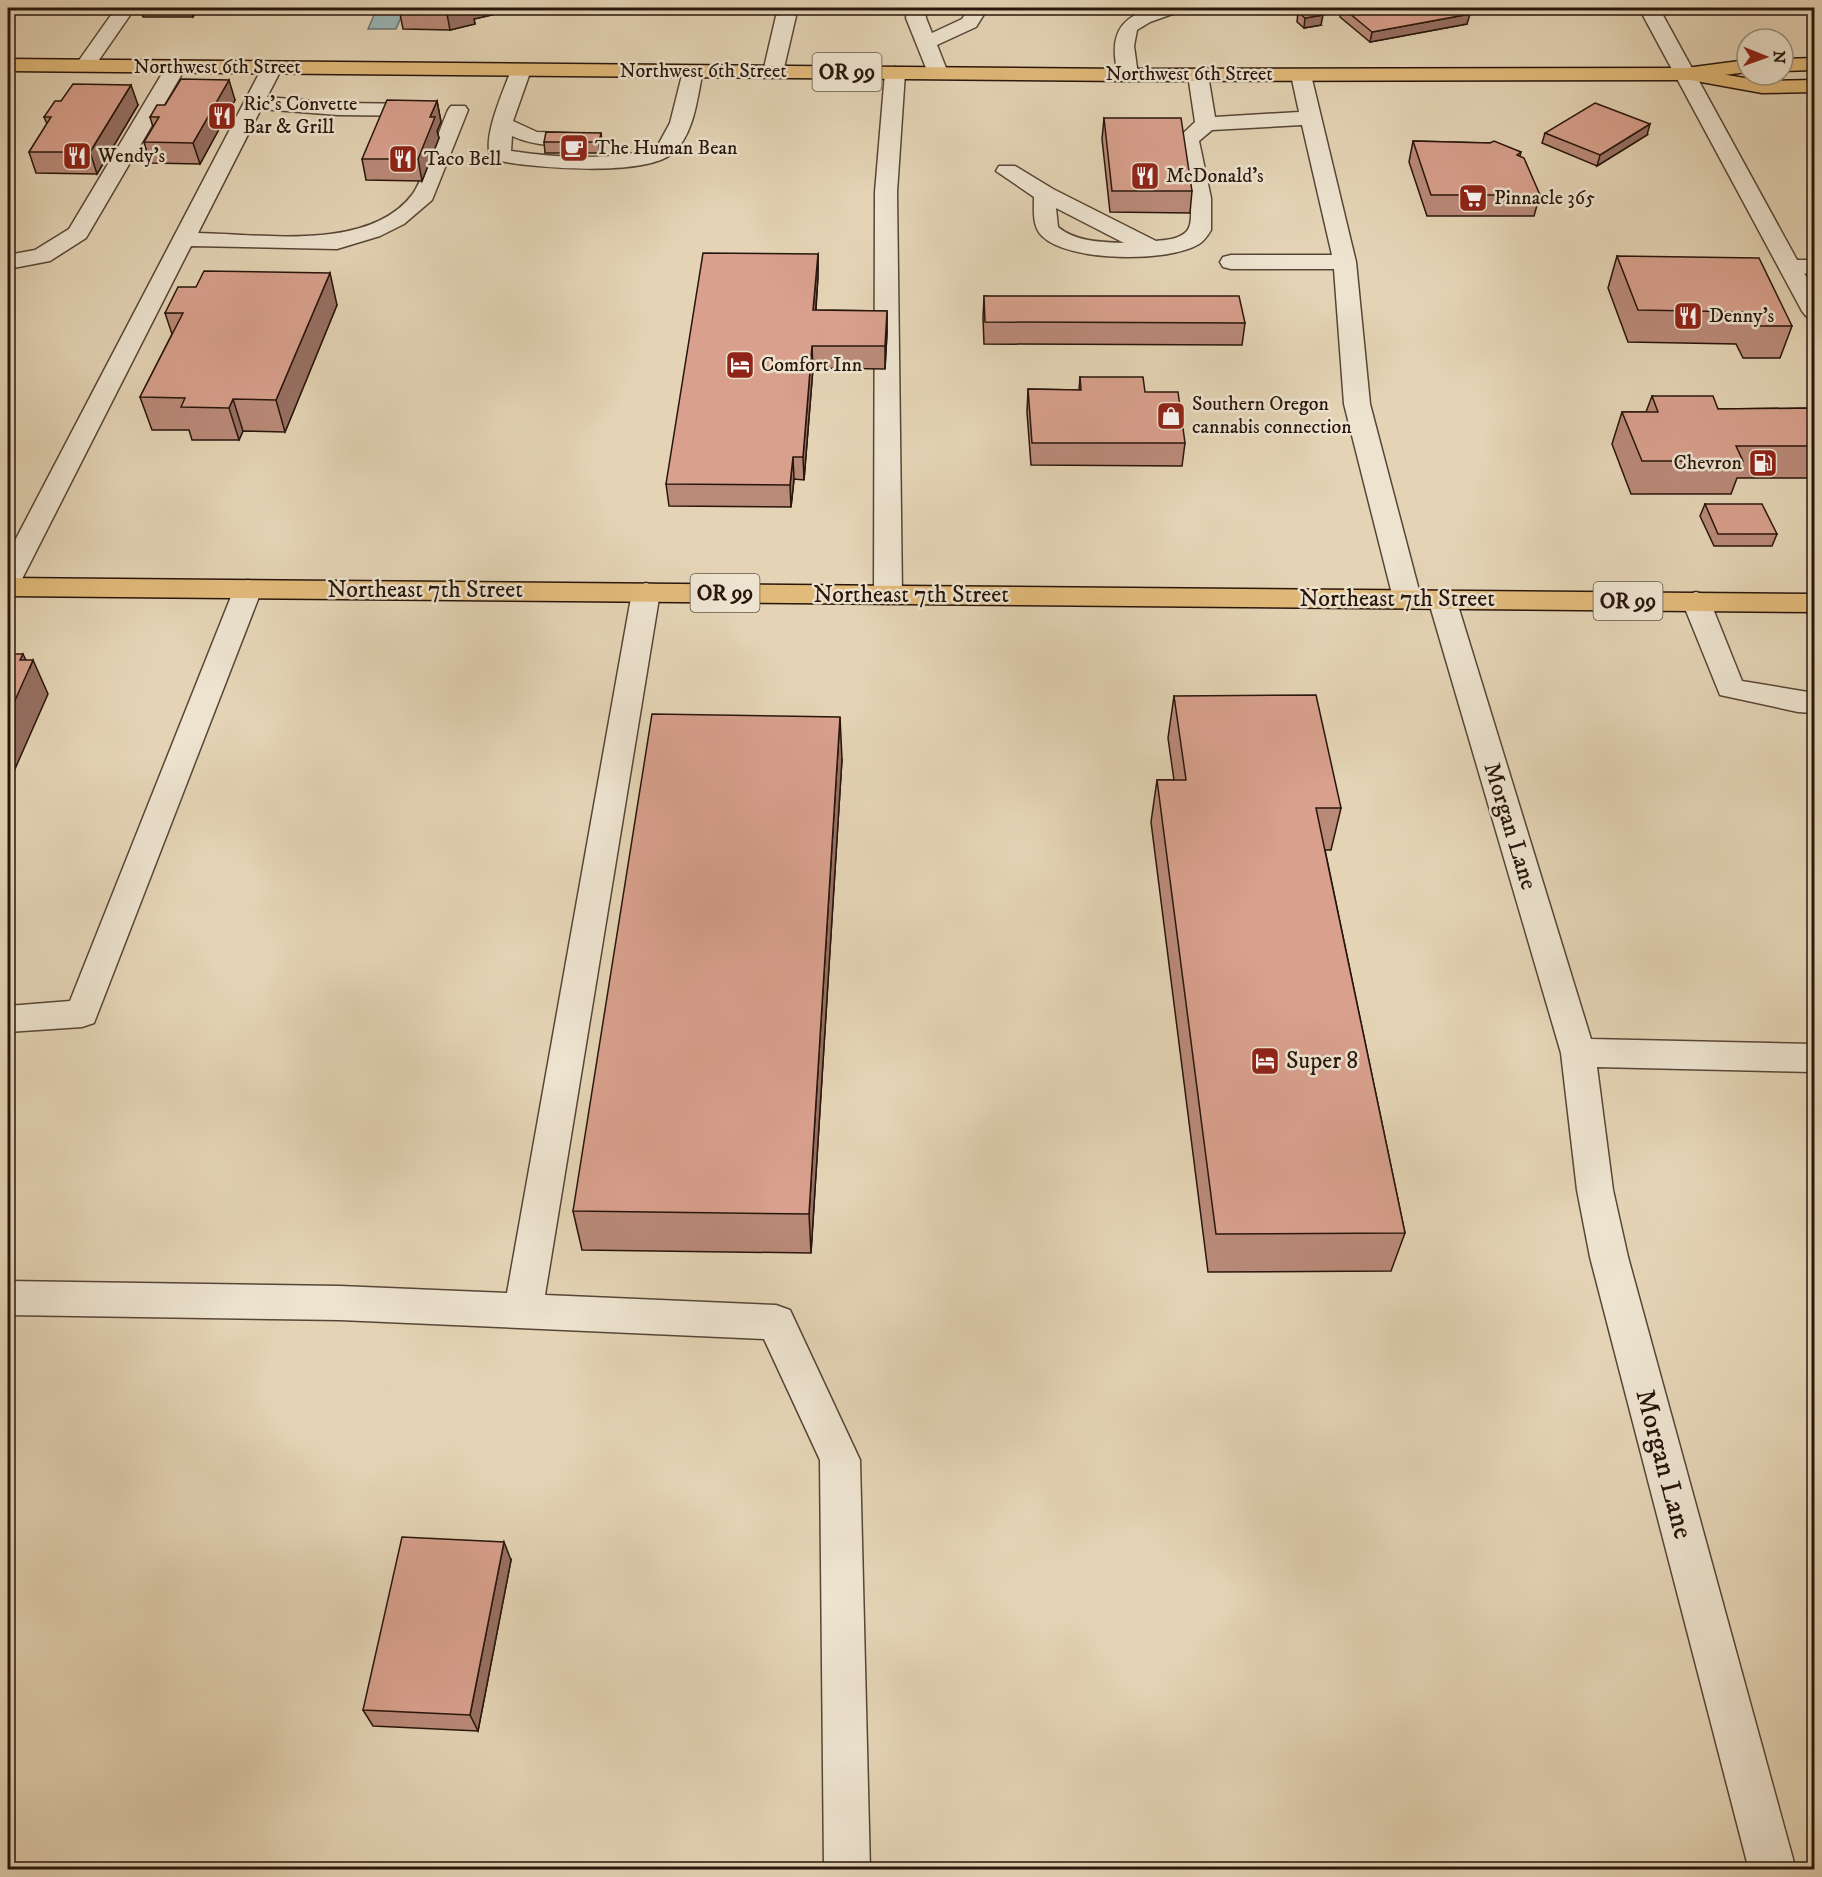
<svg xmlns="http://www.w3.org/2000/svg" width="1822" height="1877" viewBox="0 0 1822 1877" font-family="'IM FELL DW Pica',serif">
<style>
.water{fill:#99b6b7;stroke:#6c7673;stroke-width:1.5}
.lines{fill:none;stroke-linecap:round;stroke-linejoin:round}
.service-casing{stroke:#574636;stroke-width:3}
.minor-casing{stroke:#574636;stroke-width:3}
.tertiary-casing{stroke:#574636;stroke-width:3}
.primary-casing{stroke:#28160c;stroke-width:3}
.trunk-casing{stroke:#28160c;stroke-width:3}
.motorway-casing{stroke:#28160c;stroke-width:3}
.service{fill:#ede3cf;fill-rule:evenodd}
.minor{fill:#ede3cf;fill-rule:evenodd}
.tertiary{fill:#ede3cf;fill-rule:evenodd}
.primary{fill:#e2ba7a;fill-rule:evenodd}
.trunk{fill:#e2ba7a;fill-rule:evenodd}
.motorway{fill:#e2ba7a;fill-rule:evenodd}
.wall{fill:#ba8a79;stroke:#28160c;stroke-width:1.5}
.shaded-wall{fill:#977063;stroke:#28160c;stroke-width:1.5}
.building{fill:#d8a08d;stroke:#28160c;stroke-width:1.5}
.labels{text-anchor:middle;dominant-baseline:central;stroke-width:5;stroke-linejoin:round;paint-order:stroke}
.far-street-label{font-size:20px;fill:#28160c;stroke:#ede3cf}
.far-poi-label{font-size:20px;fill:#28160c;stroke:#ede3cf;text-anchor:start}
.shield{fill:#ede3cf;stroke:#635446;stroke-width:1.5}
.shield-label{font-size:22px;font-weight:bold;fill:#28160c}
.street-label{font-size:24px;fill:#28160c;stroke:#ede3cf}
.poi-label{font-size:24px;fill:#28160c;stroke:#ede3cf;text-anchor:start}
.near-street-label{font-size:28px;fill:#28160c;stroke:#ede3cf}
</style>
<rect width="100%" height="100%" fill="#e4d4b5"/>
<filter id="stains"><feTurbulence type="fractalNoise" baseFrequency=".00333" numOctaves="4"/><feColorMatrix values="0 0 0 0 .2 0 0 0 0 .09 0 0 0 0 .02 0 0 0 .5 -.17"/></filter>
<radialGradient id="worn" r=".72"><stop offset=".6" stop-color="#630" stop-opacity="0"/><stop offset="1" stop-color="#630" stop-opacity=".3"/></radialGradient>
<path class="water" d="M377 8H405L396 29H368Z"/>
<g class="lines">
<g class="service-casing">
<g id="service">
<path d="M116 8H135L92 70H78L75 66Z"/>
<path d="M907 8H925L926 18 932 33 962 19 969 8H988L976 27 937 45 948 73 945 77H931L928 73 906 18Z"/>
<path d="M786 10 796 16 783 72 780 76H766L763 72 776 16Z"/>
<path d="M176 61 183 63 186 67 86 238 50 261 8 269V255L35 250 69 229 166 67 169 63Z"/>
<path d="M272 62 279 64 282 68 267 97 338 103 427 104 434 106 437 110 434 114 427 116 338 115 261 109 198 233C261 234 368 252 412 195 424 179 439 130 448 110L451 106H465L468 110 432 200 404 224 380 236 337 249 191 246 22 579 18 585 8 588V554L262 68 265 64Z"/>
<path d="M521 64 528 66 531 70 513 121 537 132 585 134 589 138 585 142C562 148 534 146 512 136L511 151C551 157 621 163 658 145L670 123 683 71 686 67H700L703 71C697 97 695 133 673 153 645 177 536 168 500 161L492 160C480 141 504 90 511 70L514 66Z"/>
<path d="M895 67 902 69 905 73 897 192 902 595 898 601 888 604 878 601 874 595 875 192 885 73 888 69Z"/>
<path d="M1198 69 1205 71 1208 75 1215 117 1299 112 1291 75 1294 71H1308L1311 75 1356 262 1370 404 1421 598 1417 604 1407 607 1397 604 1393 598 1344 404 1334 269H1231L1223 267 1220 262 1223 257 1231 255H1332L1302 125 1212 130 1199 141 1211 198V230C1208 235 1204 241 1199 244 1168 263 1068 262 1042 236 1032 226 1034 210 1034 197L996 171 999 166H1015L1053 189 1156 241C1166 240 1180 239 1187 231 1199 217 1181 158 1177 139L1195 122 1188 75 1191 71ZM1056 208 1124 243C1102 242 1076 242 1058 227Z"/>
<path d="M1791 260H1814V274L1783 272 1780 267 1783 262Z"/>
<path d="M248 580 258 583 262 589 94 1023 82 1027 8 1032V1006L70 1001 234 589 238 583Z"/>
<path d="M646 583 656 586 660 592 545 1295 776 1305 790 1310 860 1460 870 1870H824L820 1460 764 1339 340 1320 8 1315V1281L340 1286 507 1293 632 592 636 586Z"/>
<path d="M1696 592 1706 595 1710 601 1742 681 1814 693V713L1798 712 1720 695 1682 601 1686 595Z"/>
</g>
</g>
<g class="minor-casing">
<path id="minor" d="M1442 590 1452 593 1456 599 1591 1039 1814 1044V1072L1597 1067 1613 1190 1628 1257 1796 1870H1749L1590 1257 1577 1190 1561 1053 1428 599 1432 593Z"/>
</g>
<g class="tertiary-casing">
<g id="tertiary">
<path d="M1153 8H1181L1178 12 1150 22 1137 30 1134 46 1138 75 1135 79H1121C1116 73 1116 64 1115 56 1113 27 1127 16 1153 8Z"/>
<path d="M1639 8H1659L1814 291V318L1806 316 1802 311Z"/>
</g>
</g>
<g class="primary-casing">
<path id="primary" d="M1686 68 1762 81 1814 80V92L1762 93 1679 78 1676 74 1679 70Z"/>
</g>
<g class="trunk-casing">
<g id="trunk">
<path d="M8 59 1128 69 1686 68 1693 70 1696 74 1693 78 1686 80 1128 81 8 71Z"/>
<path d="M8 578 1814 594V612L8 596Z"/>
</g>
</g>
<g class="motorway-casing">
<g id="motorway">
<path d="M1814 58V70L1783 71V59Z"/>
<path d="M1747 60V72L1686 80 1679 78 1676 74 1679 70 1686 68Z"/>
</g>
</g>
<use href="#service" class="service"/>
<use href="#minor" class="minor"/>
<use href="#tertiary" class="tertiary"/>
<use href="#primary" class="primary"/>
<use href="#trunk" class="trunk"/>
<use href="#motorway" class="motorway"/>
</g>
<g class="wall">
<path d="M140 8H198L193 17H143Z"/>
<path d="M522 8 474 19 475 24 450 30 403 29 399 9Z"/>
<path d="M1342 8H1461L1467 24 1370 42 1340 17Z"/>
<path d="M1770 8H1815V11H1772Z"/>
<path d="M1298 12 1321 25 1304 28 1297 22Z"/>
<path d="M235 100 200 164 150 163 144 142 153 127 150 117 165 105Z"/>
<path d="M61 101 138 105 97 174 36 173 29 152 47 124 44 117Z"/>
<path d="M437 101 441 122 437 131 439 138 422 181 366 180 362 159Z"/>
<path d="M1104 118 1192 191 1190 213 1110 212 1102 139Z"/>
<path d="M601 133 602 143 600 153H545L544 142Z"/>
<path d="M1545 133 1647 135 1597 166 1542 143Z"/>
<path d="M1413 141 1490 143 1521 152 1520 156 1540 195 1534 216H1427L1409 162Z"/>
<path d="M818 254V276L816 310 887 311V333L885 369 813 368 804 480 794 479 791 507 669 506 666 484Z"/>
<path d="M1617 256 1792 326 1780 358H1743L1736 344 1628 342 1608 288Z"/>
<path d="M984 296 1245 323 1242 345 984 344 983 318Z"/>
<path d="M337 305 285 432 243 431 239 440H192L189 430H152L140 397 172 334 165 313Z"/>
<path d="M1080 377 1145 392 1185 443 1182 466 1031 465 1027 412 1028 389 1079 390Z"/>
<path d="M1652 396 1718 409 1815 408V478H1737L1731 494H1631L1612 444 1622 412H1646Z"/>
<path d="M1705 504 1777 534 1772 546H1714L1700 516Z"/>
<path d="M1174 696 1341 808 1331 850H1325L1405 1233 1391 1271 1208 1272 1151 822 1157 780H1174L1168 738Z"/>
<path d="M842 759 811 1253 582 1250 573 1211Z"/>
<path d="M511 1560 478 1731 373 1726 363 1710Z"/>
</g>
<g class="shaded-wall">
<path d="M190 8H198L193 17Z"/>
<path d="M454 8H522L474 19 475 24 450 30 446 9Z"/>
<path d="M1470 14 1467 24 1370 42 1372 32Z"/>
<path d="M1323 15 1321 25 1304 28 1305 18Z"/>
<path d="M229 80 235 100 200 164 193 143Z"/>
<path d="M131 85 138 105 97 174 90 152Z"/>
<path d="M437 101 441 122 437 131 439 138 422 181 418 159 430 117Z"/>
<path d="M1650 124 1647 135 1597 166 1600 155Z"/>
<path d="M601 133 602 143 600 153 599 142Z"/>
<path d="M818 254V276L814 332 813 310Z"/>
<path d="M330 273 337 305 285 432 276 400Z"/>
<path d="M887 311V333L885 369V346Z"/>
<path d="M812 346 813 368 804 480 803 457Z"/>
<path d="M233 399 243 431 239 440 229 408Z"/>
<path d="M793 457 794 479 791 507 790 485Z"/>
<path d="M23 654 30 668 33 660 48 694 11 778 8 772V716L20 660Z"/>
<path d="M840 717 842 759 811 1253 809 1214Z"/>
<path d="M504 1542 511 1560 478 1731 470 1715Z"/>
</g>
<g class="building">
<path d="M400 8H454L446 9H399Z"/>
<path d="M1343 8H1461L1470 14 1372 32Z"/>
<path d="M1317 9 1323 15 1305 18 1298 12Z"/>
<path d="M181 79 229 80 193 143 144 142 159 117H150L157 105H165Z"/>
<path d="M73 84 131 85 90 152H29L51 117H44L55 101H61Z"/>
<path d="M387 100 437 101 430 117H435L418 159H362Z"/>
<path d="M1595 103 1650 124 1600 155 1545 133Z"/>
<path d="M1104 118H1181L1192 191H1112Z"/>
<path d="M546 132 601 133 599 142H544Z"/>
<path d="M1413 141 1490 143 1494 141 1521 152 1517 155 1524 158 1540 195H1431Z"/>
<path d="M703 253 818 254 813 310 887 311 885 346H812L803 457H793L790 485 666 484Z"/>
<path d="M1617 256 1759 258 1792 326H1755L1748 312 1638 310Z"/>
<path d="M204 271 330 273 276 400 233 399 229 408 181 407 185 398 140 397 183 313H165L178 287H196Z"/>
<path d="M984 296H1239L1245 323 985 322Z"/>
<path d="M1080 377H1143L1145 392H1178L1185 443H1032L1028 389 1081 390Z"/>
<path d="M1652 396H1713L1718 409 1815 408V446H1736L1743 461H1642L1622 412H1658Z"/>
<path d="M1705 504H1762L1777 534H1718Z"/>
<path d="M8 654H23L20 660H33L8 716Z"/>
<path d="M1316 695 1341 808H1316L1405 1233 1216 1234 1157 780H1186L1174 696Z"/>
<path d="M652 714 840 717 809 1214 573 1211Z"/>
<path d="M402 1537 504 1542 470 1715 363 1710Z"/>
</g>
<defs>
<g id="restaurant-square" transform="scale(1.5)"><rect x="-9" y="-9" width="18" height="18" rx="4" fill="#8f2418" stroke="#ede3cf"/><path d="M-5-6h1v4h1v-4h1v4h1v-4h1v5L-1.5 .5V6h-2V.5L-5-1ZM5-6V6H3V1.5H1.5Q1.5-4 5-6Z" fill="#fff"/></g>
<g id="cafe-square" transform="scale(1.5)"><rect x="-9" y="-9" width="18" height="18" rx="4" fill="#8f2418" stroke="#ede3cf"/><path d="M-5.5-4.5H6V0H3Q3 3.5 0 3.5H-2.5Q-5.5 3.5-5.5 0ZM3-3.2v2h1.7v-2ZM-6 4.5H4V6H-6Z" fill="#fff"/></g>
<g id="supermarket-square" transform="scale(1.5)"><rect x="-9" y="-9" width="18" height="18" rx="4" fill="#8f2418" stroke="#ede3cf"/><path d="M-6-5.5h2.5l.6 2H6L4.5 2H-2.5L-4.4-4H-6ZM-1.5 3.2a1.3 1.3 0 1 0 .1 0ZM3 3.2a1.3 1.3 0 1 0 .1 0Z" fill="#fff"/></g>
<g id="hotel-square" transform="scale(1.5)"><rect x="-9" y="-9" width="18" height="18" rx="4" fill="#8f2418" stroke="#ede3cf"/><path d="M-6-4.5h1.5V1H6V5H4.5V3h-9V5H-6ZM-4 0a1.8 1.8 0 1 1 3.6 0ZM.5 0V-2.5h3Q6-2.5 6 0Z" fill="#fff"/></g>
<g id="shop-square" transform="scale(1.5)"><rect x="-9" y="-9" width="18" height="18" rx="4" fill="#8f2418" stroke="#ede3cf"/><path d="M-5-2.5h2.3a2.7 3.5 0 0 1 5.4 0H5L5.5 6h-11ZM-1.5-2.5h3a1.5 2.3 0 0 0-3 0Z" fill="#fff"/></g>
<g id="fuel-square" transform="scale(1.5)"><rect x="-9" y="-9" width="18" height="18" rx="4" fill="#8f2418" stroke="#ede3cf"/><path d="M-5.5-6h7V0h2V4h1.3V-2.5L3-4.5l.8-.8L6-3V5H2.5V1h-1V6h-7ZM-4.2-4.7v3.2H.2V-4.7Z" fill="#fff"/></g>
</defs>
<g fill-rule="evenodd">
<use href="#restaurant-square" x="222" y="116"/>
<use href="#cafe-square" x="574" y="148"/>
<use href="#restaurant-square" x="77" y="156"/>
<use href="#restaurant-square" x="403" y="159"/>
<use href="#restaurant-square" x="1145" y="176"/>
<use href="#supermarket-square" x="1473" y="198"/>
<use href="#restaurant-square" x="1688" y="316"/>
<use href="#hotel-square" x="740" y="365"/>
<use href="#shop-square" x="1171" y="416"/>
<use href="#fuel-square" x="1763" y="463"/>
<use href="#hotel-square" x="1265" y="1061"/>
</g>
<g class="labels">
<g class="far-street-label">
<text x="217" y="67">Northwest 6th Street</text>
<text x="703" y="71">Northwest 6th Street</text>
<text x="1189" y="74">Northwest 6th Street</text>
</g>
<g class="far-poi-label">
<text x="243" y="104">Ric's Convette<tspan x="243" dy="23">Bar &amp; Grill</tspan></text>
<text x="595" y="148">The Human Bean</text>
<text x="98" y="156">Wendy's</text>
<text x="424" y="159">Taco Bell</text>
<text x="1166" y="176">McDonald's</text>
<text x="1494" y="198">Pinnacle 365</text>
<text x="1709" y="316">Denny's</text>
<text x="761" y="365">Comfort Inn</text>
<text x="1192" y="404">Southern Oregon<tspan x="1192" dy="23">cannabis connection</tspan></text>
<text x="1742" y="463" text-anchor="end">Chevron</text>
</g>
<g class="shield">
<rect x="812.5" y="53" width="69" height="38" rx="4.5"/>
<rect x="690.5" y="574" width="69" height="38" rx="4.5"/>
<rect x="1593.5" y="582" width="69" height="38" rx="4.5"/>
</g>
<g class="shield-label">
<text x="847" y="72">OR 99</text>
<text x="725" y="593">OR 99</text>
<text x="1628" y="601">OR 99</text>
</g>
<g class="street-label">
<text x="425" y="590">Northeast 7th Street</text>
<text x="911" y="595">Northeast 7th Street</text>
<text x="1397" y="599">Northeast 7th Street</text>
<text transform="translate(1510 826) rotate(73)">Morgan Lane</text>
</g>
<g class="poi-label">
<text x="1286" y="1061">Super 8</text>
</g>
<g class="near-street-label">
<text transform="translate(1664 1464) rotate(75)">Morgan Lane</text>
</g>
</g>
<rect width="1822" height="1877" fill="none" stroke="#e4d4b5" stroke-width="30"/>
<rect x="9" y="9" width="1804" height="1859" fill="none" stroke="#28160c" stroke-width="3"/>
<rect x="15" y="15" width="1792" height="1847" fill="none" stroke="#28160c" stroke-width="1.5"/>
<g transform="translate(1765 57) rotate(91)"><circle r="28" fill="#ede3cf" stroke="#9e9181" stroke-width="1.5"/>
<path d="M0-4.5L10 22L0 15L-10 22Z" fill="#8f2418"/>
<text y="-9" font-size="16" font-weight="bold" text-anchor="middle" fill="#28160c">N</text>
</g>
<rect width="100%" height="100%" filter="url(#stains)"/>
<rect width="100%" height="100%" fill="url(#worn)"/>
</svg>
